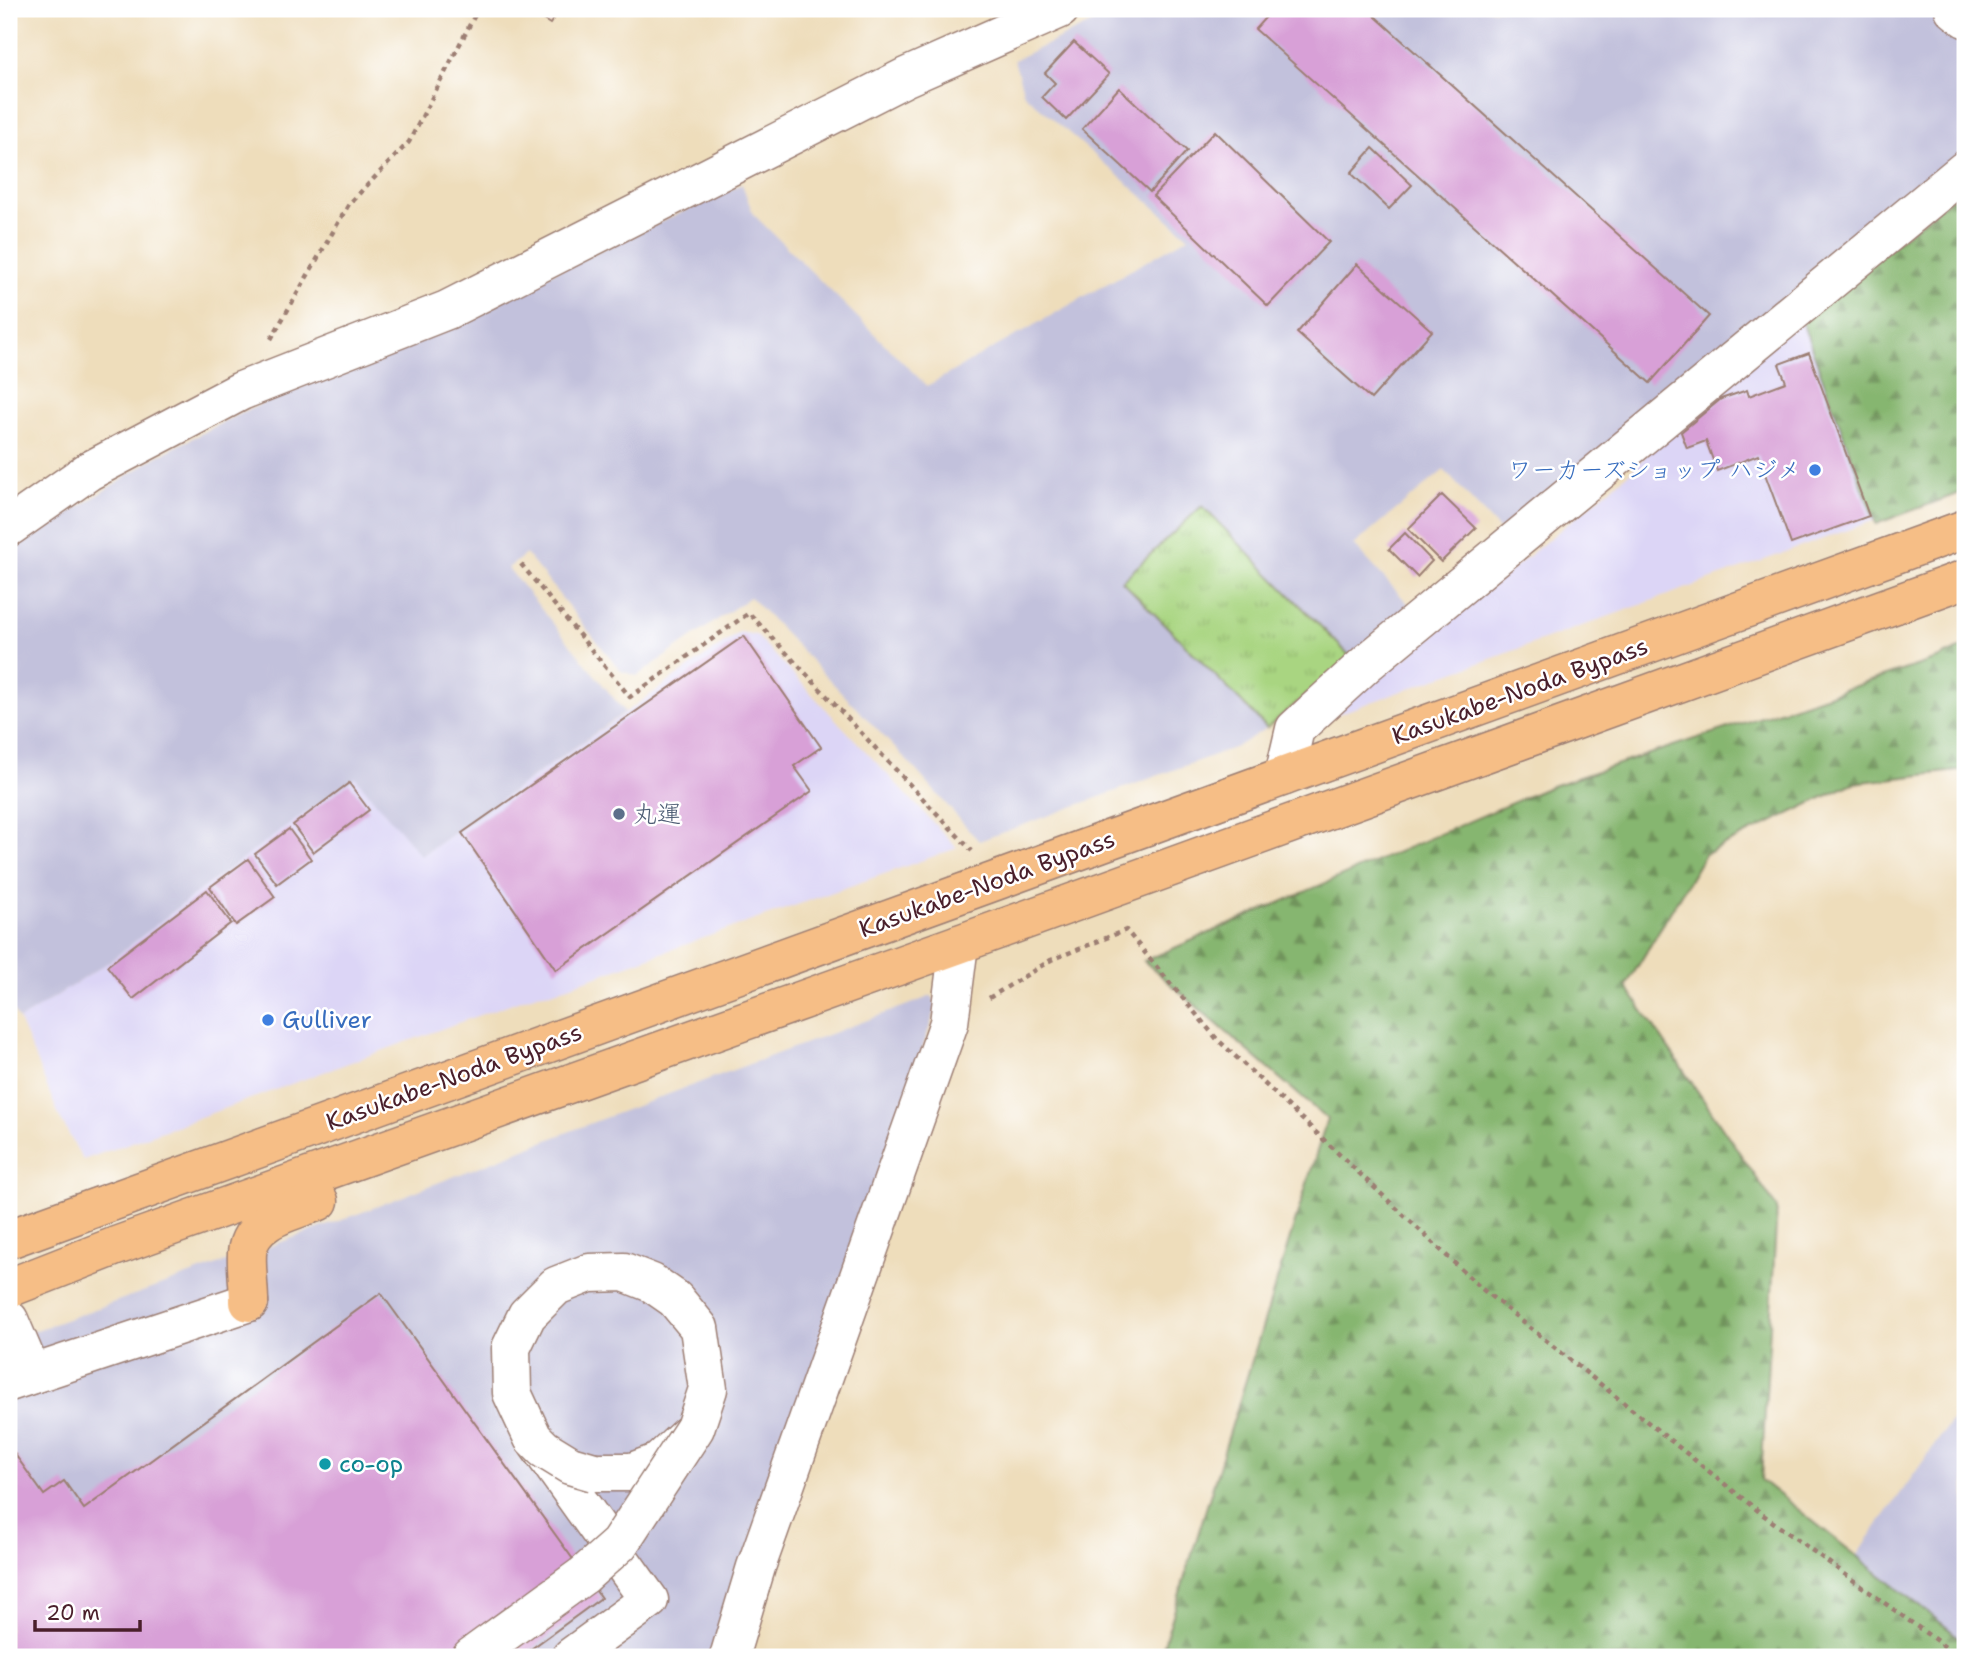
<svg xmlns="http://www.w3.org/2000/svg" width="1974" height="1666" viewBox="0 0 1974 1666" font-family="'Shantell Sans','Klee One',sans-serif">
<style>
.built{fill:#dcd5f6}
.industrial{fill:#c2c1dc}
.grass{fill:url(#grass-tufts);stroke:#7a7a56;stroke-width:2}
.forest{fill:url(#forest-firs);stroke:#686a4d;stroke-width:2}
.building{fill:#d8a0d7}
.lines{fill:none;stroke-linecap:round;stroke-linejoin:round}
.minor-casing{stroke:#9c7e73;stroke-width:41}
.highway-casing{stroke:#9c7e73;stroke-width:41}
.path{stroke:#9c7e73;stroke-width:4.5;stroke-dasharray:5 5;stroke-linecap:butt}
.minor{stroke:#fff;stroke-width:38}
.highway{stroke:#f6be86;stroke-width:38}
.minor-bridge-casing{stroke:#9c7e73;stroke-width:41;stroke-linecap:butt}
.minor-bridge{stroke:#fff;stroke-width:38}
.shop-dot{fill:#3f7fe0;stroke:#fff;stroke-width:2.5}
.service-dot{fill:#5c6f8a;stroke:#fff;stroke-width:2.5}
.culture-dot{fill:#0f9aa8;stroke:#fff;stroke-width:2.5}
.labels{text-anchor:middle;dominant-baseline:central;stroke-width:5;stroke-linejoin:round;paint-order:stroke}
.shop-label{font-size:24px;fill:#366cbe;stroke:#fff;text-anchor:end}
.street-label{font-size:24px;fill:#4a1f2b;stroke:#fff}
.service-label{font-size:24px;fill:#4e5e75;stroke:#fff;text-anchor:start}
.culture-label{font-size:24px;fill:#0d838f;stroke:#fff;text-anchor:start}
</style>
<defs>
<pattern id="grass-tufts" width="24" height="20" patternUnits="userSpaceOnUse" patternTransform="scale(1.75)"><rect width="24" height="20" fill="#a9d581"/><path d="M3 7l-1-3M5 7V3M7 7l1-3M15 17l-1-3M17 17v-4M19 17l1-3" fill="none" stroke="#93b670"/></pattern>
<pattern id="forest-firs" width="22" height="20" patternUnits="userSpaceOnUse" patternTransform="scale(1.75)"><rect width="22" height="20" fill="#86b66f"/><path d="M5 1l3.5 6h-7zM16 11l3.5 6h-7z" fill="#70935b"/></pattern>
</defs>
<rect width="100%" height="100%" fill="#fff"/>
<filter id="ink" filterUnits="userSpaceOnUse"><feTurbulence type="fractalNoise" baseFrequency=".0143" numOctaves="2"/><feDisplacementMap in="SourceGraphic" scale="14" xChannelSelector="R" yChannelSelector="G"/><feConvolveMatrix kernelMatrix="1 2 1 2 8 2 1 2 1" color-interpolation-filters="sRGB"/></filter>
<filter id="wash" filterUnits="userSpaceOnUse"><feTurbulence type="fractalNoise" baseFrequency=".00686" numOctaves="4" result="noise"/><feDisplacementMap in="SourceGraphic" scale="28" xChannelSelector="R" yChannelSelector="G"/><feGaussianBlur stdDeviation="1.57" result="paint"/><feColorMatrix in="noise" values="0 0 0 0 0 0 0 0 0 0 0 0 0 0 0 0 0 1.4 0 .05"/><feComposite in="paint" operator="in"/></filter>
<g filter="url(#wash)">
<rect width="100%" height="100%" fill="#edb"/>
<g class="built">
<path d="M1801 319 1875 520 1330 717 1359 691 1403 660 1629 473 1652 449Z"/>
<path d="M740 632 756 635 957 848 552 992 537 994 83 1160 61 1120 19 1020 110 961 204 887 355 776 422 855Z"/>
</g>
<g class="industrial">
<path d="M1122 9H1931L1965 36V150L1503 534 1444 470 1354 545 1413 609 1351 657 1202 507 1122 581 1267 728 1236 747 979 841 914 768 750 597 637 676 621 671 526 554 508 568 625 712 421 856 355 777 204 887 110 961 19 1020 9 1003V552L156 457 235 416 541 278 742 184 753 214 927 386 1189 237 1024 94 1014 60Z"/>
<path d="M932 996 937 1005 717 1657H9V1340L337 1222 599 1120Z"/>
<path d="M1965 1402V1644L1852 1562Z"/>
</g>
<path class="grass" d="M1202 506 1351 657 1267 728 1122 581Z"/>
<g class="forest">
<path d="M1965 187V491L1876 524 1801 319Z"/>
<path d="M1965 646V770L1853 783 1705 854 1626 986 1777 1208 1761 1480 1965 1642V1657H1160L1327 1119 1144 961 1549 787 1940 658Z"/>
</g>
<g id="blocks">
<g class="building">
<path d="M526 9H560L550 24Z"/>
<path d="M1273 9H1367L1709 316 1650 383 1255 29Z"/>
<path d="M1074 42 1109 74 1066 120 1042 97 1055 83 1045 73Z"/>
<path d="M1119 88 1187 151 1150 192 1082 129Z"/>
<path d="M1215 131 1329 242 1268 306 1153 196Z"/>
<path d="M1373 148 1412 185 1389 209 1351 173Z"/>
<path d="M1357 264 1432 331 1371 399 1297 333Z"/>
<path d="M1809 353 1869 516 1791 544 1758 455 1717 471 1706 441 1687 448 1681 432 1721 399 1747 390 1749 396 1786 382 1779 364Z"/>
<path d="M1442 495 1476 528 1441 562 1408 529Z"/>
<path d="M1405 533 1432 561 1417 577 1389 549Z"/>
<path d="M744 636 821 747 794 766 812 791 556 970 462 833Z"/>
<path d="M349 783 369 810 313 852 293 825Z"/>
<path d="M289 829 311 859 277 884 255 854Z"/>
<path d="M248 859 275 897 236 925 210 887Z"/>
<path d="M207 890 231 923 133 999 107 966Z"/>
<path d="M381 1293 601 1598 520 1657H9V1446L44 1495 64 1481 84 1509Z"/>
</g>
</g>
</g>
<g filter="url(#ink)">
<use href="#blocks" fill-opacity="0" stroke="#9c7e73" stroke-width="2"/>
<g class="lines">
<g class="minor-casing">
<g id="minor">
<path d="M1954 9 1965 18"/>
<path d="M9 527 89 471 241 391 447 310 906 77 1060 9"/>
<path d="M1284 776 1295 729 1367 663 1965 170"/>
<path d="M9 1320 32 1374"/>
<path d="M9 1382 249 1302"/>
<path d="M536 1442 649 1600 571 1657"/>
<path d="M594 1472H632L659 1462 688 1435"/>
<path d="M471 1657 584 1575"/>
<path d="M729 1657 756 1567 949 1023 959 944"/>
</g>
</g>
<g class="highway-casing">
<g id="highway">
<path d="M9 1239 1965 529"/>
<path d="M9 1288 116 1246 959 944 1965 579"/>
<path d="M249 1302C249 1286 246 1269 247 1253 250 1219 293 1211 319 1201"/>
</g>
</g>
<g class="path">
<path d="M271 339 349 204 409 142 478 9"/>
<path d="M521 564 630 697 749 613 972 851"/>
<path d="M989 998 1051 960 1126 930 1216 1038 1482 1289 1762 1514 1959 1657"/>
</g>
<use href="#minor" class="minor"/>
<use href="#highway" class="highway"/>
<g class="minor-bridge-casing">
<path id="minor-bridge" d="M584 1575 619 1544 695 1428 708 1389 699 1328 675 1299 652 1283 624 1272 589 1273 556 1286 527 1315 511 1348 512 1393 533 1438 544 1449 570 1465 594 1472"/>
</g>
<use href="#minor-bridge" class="minor-bridge"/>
</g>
</g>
<g class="shop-dot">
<circle cx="1815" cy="470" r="7"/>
<circle cx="268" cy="1020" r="7"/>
</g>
<circle class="service-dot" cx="619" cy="814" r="7"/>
<circle class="culture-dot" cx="325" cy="1464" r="7"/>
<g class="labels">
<g class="shop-label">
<text x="1801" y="470">ワーカーズショップ ハジメ</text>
<text x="282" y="1020" text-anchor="start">Gulliver</text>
</g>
<g class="street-label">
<text transform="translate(1520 691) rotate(-20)">Kasukabe-Noda Bypass</text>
<text transform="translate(987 884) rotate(-20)">Kasukabe-Noda Bypass</text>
<text transform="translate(454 1077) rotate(-20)">Kasukabe-Noda Bypass</text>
</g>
<g class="service-label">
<text x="633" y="814">丸運</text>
</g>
<g class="culture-label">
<text x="339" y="1464">co-op</text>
</g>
</g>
<rect width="1974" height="1666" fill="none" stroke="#fff" stroke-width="35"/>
<path d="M35 1620v10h105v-10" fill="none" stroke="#4a1f2b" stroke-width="3.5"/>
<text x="46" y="1620" font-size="21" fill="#4a1f2b" stroke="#ffffff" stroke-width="5" paint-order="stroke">20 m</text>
</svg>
